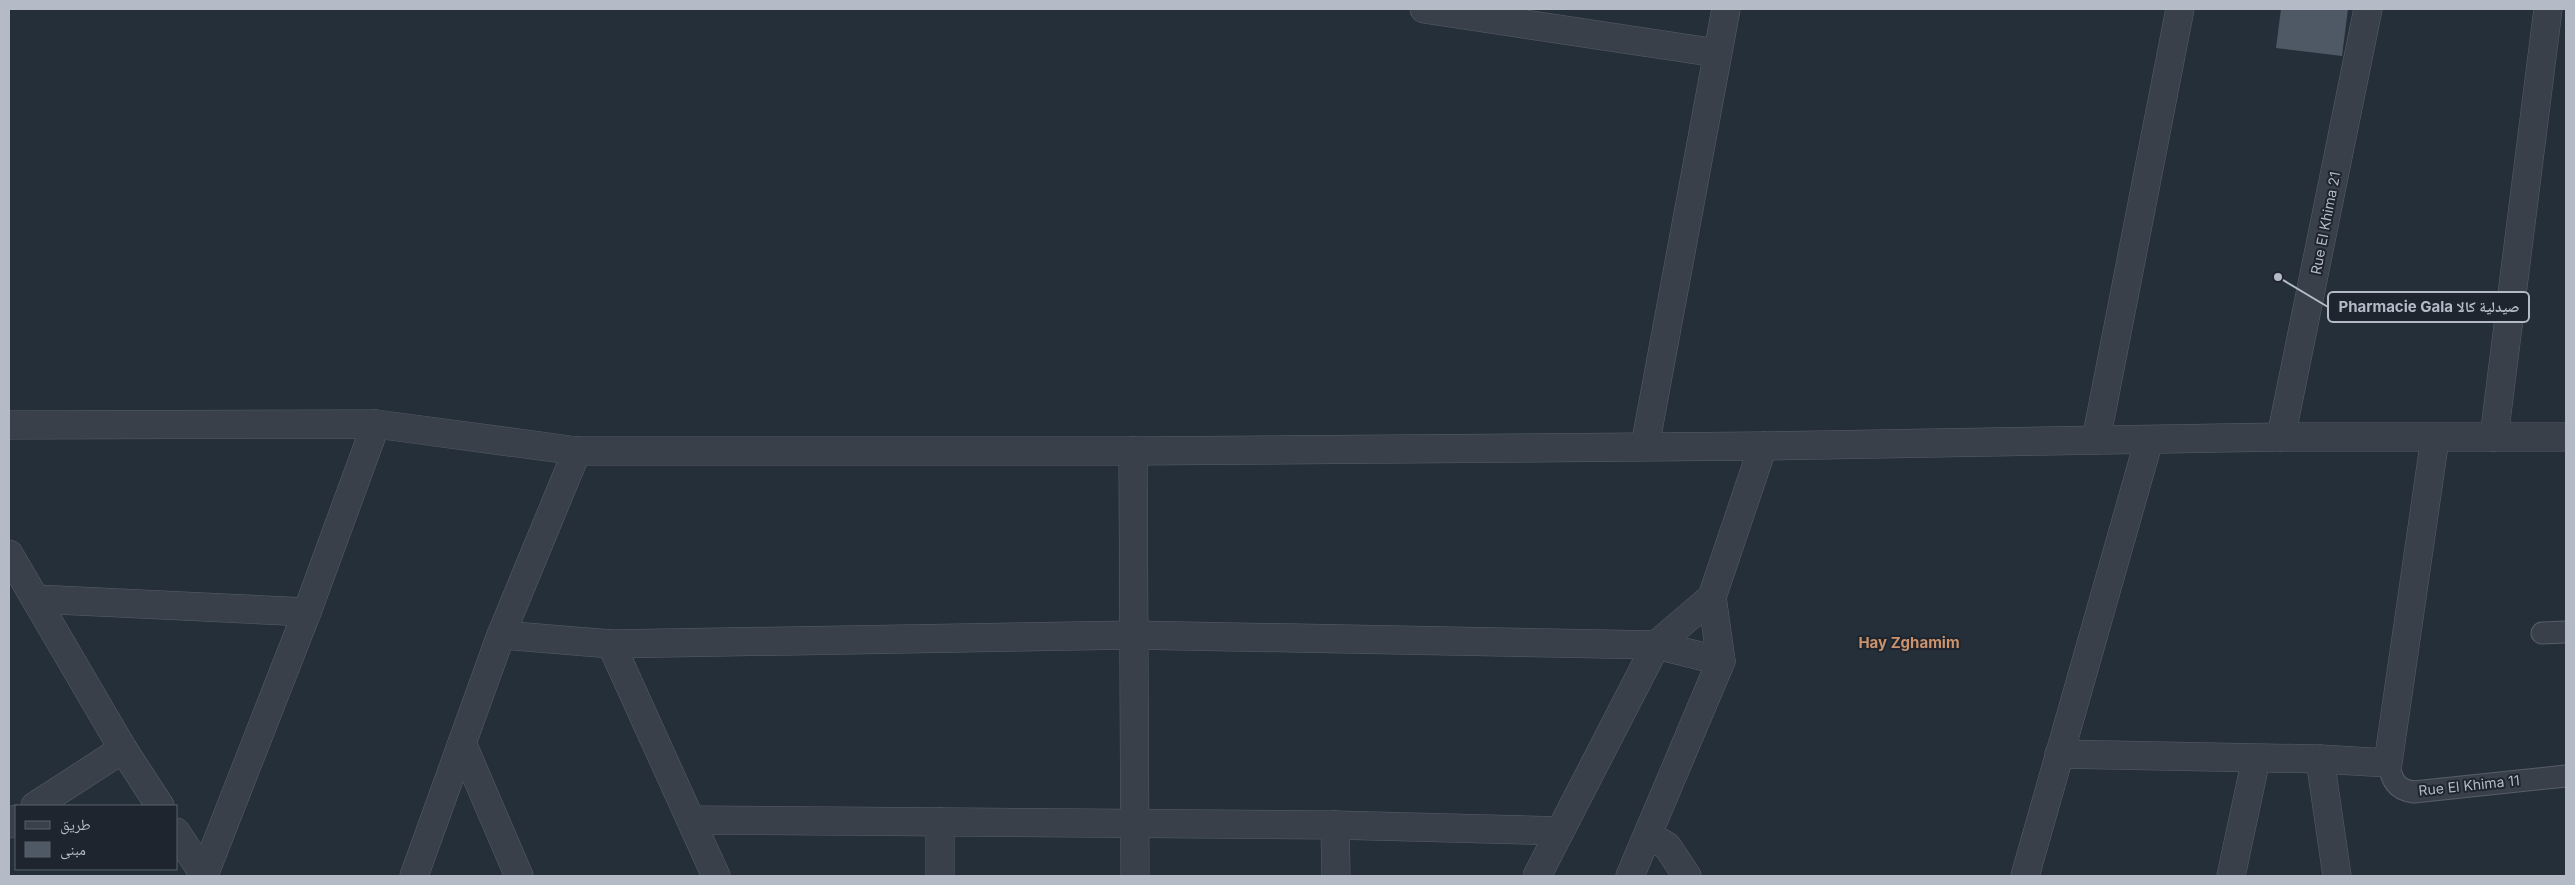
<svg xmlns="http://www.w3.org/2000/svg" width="2575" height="885" viewBox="0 0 2575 885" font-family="Inter,'Noto Naskh Arabic',sans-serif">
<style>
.building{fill:#4e5965}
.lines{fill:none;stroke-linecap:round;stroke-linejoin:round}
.service-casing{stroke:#575e68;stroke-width:23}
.minor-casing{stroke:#575e68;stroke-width:29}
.service{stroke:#39404a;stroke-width:21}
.minor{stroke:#39404a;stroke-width:28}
.labels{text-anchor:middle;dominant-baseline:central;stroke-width:4;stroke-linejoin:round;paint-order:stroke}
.street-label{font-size:14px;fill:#b4bbc6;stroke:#1e252f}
.neighbourhood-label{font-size:15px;font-weight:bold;fill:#ca936c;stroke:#1e252f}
.leader{fill:none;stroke:#b4bbc6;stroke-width:2}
.callout-dot{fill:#b4bbc6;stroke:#1e252f;stroke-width:2}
.callout{fill:#1e252f;stroke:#b4bbc6;stroke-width:2}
.callout-label{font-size:15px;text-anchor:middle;font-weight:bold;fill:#b4bbc6}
</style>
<rect width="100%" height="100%" fill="#252f3a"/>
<path class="building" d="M2281 9H2348L2342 56 2276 48Z"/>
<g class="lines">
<g class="service-casing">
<g id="service">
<path d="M2542 633 2566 632"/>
<path d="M2388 763C2392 780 2396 790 2414 792L2566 776"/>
</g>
</g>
<g class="minor-casing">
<g id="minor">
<path d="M1424 9 1717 53"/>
<path d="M9 425 376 424 577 451H1133L1763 446 2281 437H2566"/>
<path d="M2281 437 2368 9"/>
<path d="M2494 437 2548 9"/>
<path d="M2096 440 2180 9"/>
<path d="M1645 446 1726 9"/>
<path d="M1133 451 1135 876"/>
<path d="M9 554 123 749 160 806"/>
<path d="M36 599 307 612"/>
<path d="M501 635 611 644 1133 635 1656 645 1721 661"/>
<path d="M611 644 716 876"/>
<path d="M462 743 519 876"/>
<path d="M2059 754 2320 759 2388 763 2435 438"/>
<path d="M2320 759 2337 876"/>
<path d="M35 806 123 749"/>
<path d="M691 820 1335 825 1560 831"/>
<path d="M9 824 16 819"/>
<path d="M1335 825 1336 876"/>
<path d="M176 832 205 876"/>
<path d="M1648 835 1667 846 1687 876"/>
<path d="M204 875 307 612 376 424"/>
<path d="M414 876 501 635 577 451"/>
<path d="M940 876V822"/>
<path d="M1537 876 1656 645 1712 597"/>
<path d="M1630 876 1721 661 1712 597 1763 446"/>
<path d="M2025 876 2149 440"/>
<path d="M2231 876 2256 759"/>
</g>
</g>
<use href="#service" class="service"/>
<use href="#minor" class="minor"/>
</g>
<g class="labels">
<g class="street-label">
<text transform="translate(2325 223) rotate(-79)">Rue El Khima 21</text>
<text transform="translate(2469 785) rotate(-6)">Rue El Khima 11</text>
</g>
<g class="neighbourhood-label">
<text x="1909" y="642">Hay Zghamim</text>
</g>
</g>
<path class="leader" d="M2278 277L2328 307"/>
<circle class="callout-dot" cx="2278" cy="277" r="5"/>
<rect class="callout" x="2328" y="292" width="201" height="30" rx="5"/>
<g class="callout-label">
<text x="2429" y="312">Pharmacie Gala صيدلية كالا</text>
</g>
<rect width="2575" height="885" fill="none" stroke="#b4bbc6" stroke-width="20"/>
<rect x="15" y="805" width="162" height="65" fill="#1e252f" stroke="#5a616b"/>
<rect x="25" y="821" width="25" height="8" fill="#39404a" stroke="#5a616b"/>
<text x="60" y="830" font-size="15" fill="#b4bbc6">طريق</text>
<rect x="25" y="842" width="25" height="15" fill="#4e5965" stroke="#5a616b"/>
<text x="60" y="855" font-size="15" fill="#b4bbc6">مبنى</text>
</svg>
